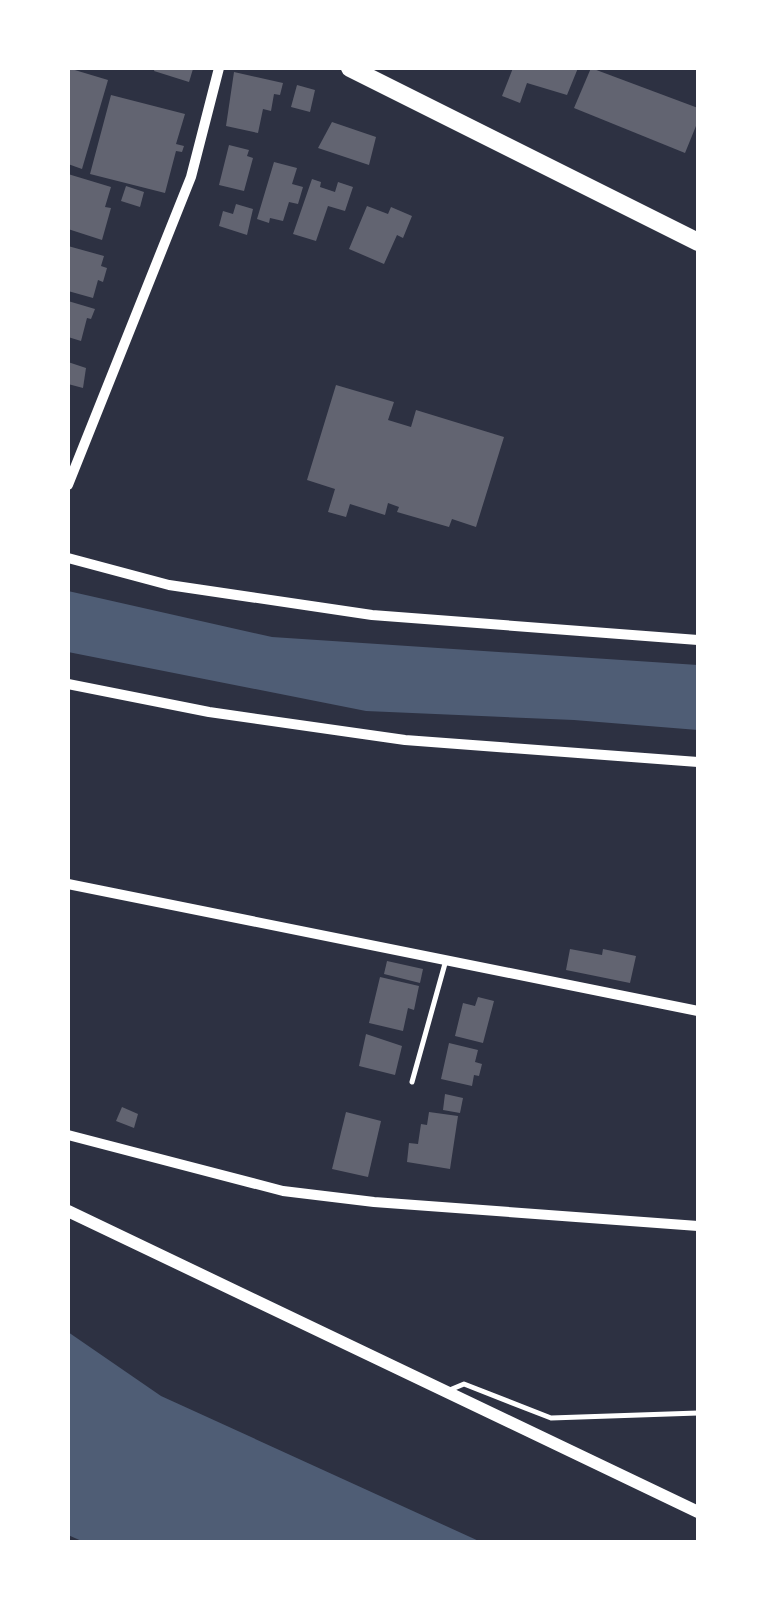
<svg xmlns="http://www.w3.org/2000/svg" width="766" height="1610" viewBox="0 0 766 1610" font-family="'Source Sans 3',sans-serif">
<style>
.water{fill:#4f5d75}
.building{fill:#626471}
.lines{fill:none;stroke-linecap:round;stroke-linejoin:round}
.service{stroke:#fff;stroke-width:5}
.minor{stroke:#fff;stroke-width:10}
.tertiary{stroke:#fff;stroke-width:12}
.primary{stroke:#fff;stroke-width:18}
</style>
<rect width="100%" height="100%" fill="#2d3142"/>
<g class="water">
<path d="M68 591 272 637 698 665V730L574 720 366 711 68 652Z"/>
<path d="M68 1332 161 1396 481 1542H84L68 1535Z"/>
</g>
<g class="building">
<path d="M68 68 108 80 82 169 68 164Z"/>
<path d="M155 68H189L193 69 189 82 154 71Z"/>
<path d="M513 68H578L567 95 527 83 520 103 502 96Z"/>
<path d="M591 68 698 108V121L685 153 574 108Z"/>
<path d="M234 72 283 83 280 95 274 94 271 111 263 109 258 133 226 126Z"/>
<path d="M297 85 315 90 310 112 291 107Z"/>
<path d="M111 95 185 114 176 144 184 146 182 152 176 151 165 193 90 174Z"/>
<path d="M332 122 376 137 369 165 318 148Z"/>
<path d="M229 145 249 150 247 156 253 158 244 191 219 185Z"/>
<path d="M274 162 297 168 292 184 303 187 298 204 289 202 283 221 270 218 269 223 257 219Z"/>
<path d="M68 174 111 187 105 207 111 208 102 240 68 229Z"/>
<path d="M312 179 321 182 320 187 335 192 338 182 353 187 345 211 328 206 316 241 293 234Z"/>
<path d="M126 186 144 192 140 207 121 201Z"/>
<path d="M236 204 253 209 247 235 219 226 223 211 233 214Z"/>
<path d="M367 206 388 214 391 207 412 216 403 238 397 235 384 264 349 249Z"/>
<path d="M68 246 104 256 101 266 107 268 103 282 98 280 93 298 68 291Z"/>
<path d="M68 301 95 309 91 319 87 318 81 341 68 337Z"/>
<path d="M68 362 86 368 83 388 68 384Z"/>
<path d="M336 385 394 402 388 420 411 427 416 410 504 437 476 527 452 519 449 527 397 512 399 507 388 503 385 515 350 504 346 517 328 512 335 489 307 480Z"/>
<path d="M570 949 602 955 603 949 636 956 630 983 566 970Z"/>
<path d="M387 961 423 969 420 983 384 974Z"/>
<path d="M380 977 419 986 414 1010 408 1008 403 1031 369 1023Z"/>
<path d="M478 997 494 1001 483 1043 455 1036 463 1003 475 1006Z"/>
<path d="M366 1034 402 1046 395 1075 359 1066Z"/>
<path d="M449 1043 478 1050 475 1062 482 1064 479 1076 474 1075 472 1086 441 1079Z"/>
<path d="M445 1094 463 1098 460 1113 443 1110Z"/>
<path d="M122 1107 138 1114 134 1128 116 1121Z"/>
<path d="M346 1112 381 1121 368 1177 332 1169Z"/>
<path d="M429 1112 458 1116 450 1169 407 1162 409 1143 418 1144 421 1124 427 1125Z"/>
</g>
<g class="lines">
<g class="service">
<path d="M412 1082 446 960"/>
<path d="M452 1389 464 1384 551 1418 698 1413"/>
</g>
<g class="minor">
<path d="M68 485 191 177 219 68"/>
<path d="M68 558 169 585 372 615 698 640"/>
<path d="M68 684 209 712 405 740 698 762"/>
<path d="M68 884 698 1011"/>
<path d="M68 1135 283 1191 374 1202 698 1226"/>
</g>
<path class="tertiary" d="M68 1211 698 1512"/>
<path class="primary" d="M350 68 698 242"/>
</g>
<rect width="766" height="1610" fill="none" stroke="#ffffff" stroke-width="140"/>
</svg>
